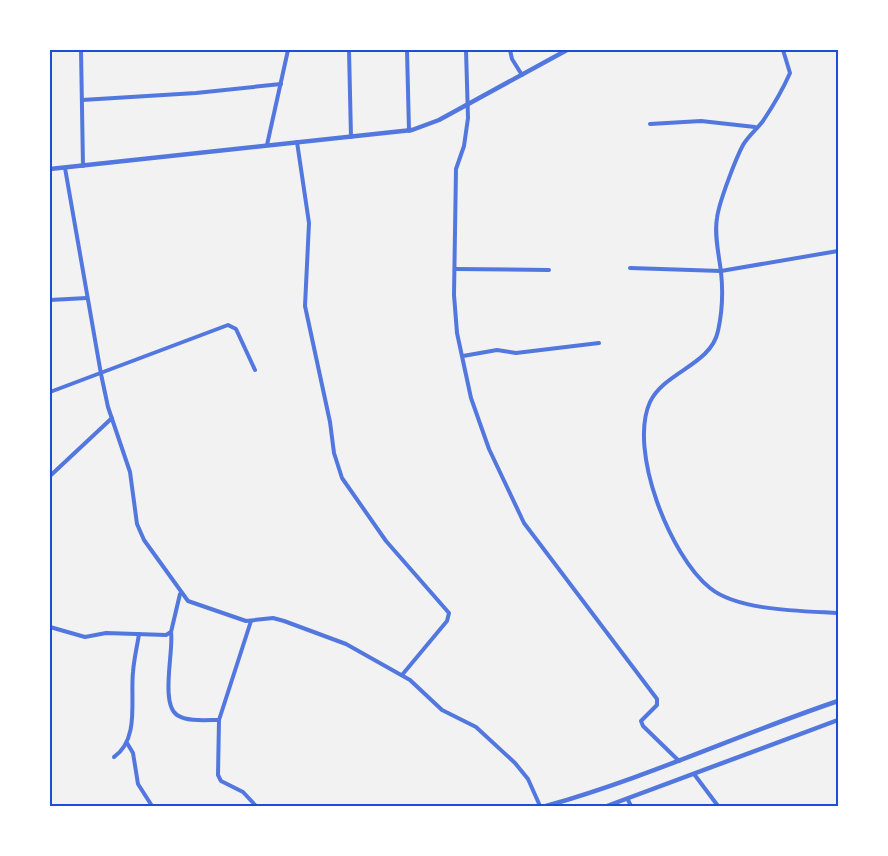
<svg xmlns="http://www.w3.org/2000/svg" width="888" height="856" viewBox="0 0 888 856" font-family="'Work Sans',sans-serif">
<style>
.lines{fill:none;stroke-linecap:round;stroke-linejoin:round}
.minor{stroke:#5277de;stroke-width:4}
.tertiary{stroke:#5277de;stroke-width:4.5}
.neatline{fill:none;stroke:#1d4ed8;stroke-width:2}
</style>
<rect width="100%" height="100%" fill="#f2f2f2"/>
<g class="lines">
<g class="minor">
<path d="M81 50 83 166"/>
<path d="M349 50 351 137"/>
<path d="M407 50 409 131"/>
<path d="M466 50 468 118 464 146 456 169 454 295 457 333 471 398 489 449 524 523 657 699V705L641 721 643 726 679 761"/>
<path d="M510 50 512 59 522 75"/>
<path d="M783 50 790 73C783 89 773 106 763 121 757 129 749 135 743 145 736 158 719 202 717 218 714 235 719 255 721 272 723 290 722 313 718 331 711 365 664 372 650 402 628 450 670 556 710 588 738 611 803 611 838 613"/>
<path d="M82 100 196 93 281 84"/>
<path d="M650 124 701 121 755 127"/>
<path d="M297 142 309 223 305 306 330 422 334 453 342 478 386 541 449 613 447 621 402 675"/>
<path d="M267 145 288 50"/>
<path d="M65 168 101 374 108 407 130 472 137 524 144 540 188 601 246 621 273 618 284 621 346 644 410 680 442 710 476 727 515 763 528 779 540 806"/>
<path d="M630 268 721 271 838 251"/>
<path d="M455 269 549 270"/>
<path d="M50 300 87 298"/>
<path d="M463 356 497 350 516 353 599 343"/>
<path d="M50 392 228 325 236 329 255 370"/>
<path d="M50 476 112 418"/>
<path d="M251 621 219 720 218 775 221 781 243 792 256 806"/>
<path d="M50 627 85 637 106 633 166 635 171 632 180 594"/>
<path d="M171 632C174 650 160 703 177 715 187 722 206 720 219 720"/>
<path d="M127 743 133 753 138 784 152 806"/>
<path d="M114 757C140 739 130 699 133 672 134 659 137 647 139 634"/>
<path d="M694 774 718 806"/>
<path d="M628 800 631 806"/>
</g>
<g class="tertiary">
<path d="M50 169 412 130 439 120 567 50"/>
<path d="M546 806C646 778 740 734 838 701"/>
<path d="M607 806 838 720"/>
</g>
</g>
<rect width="888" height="856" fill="none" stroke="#ffffff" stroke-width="102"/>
<rect x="51" y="51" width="786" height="754" class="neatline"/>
</svg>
